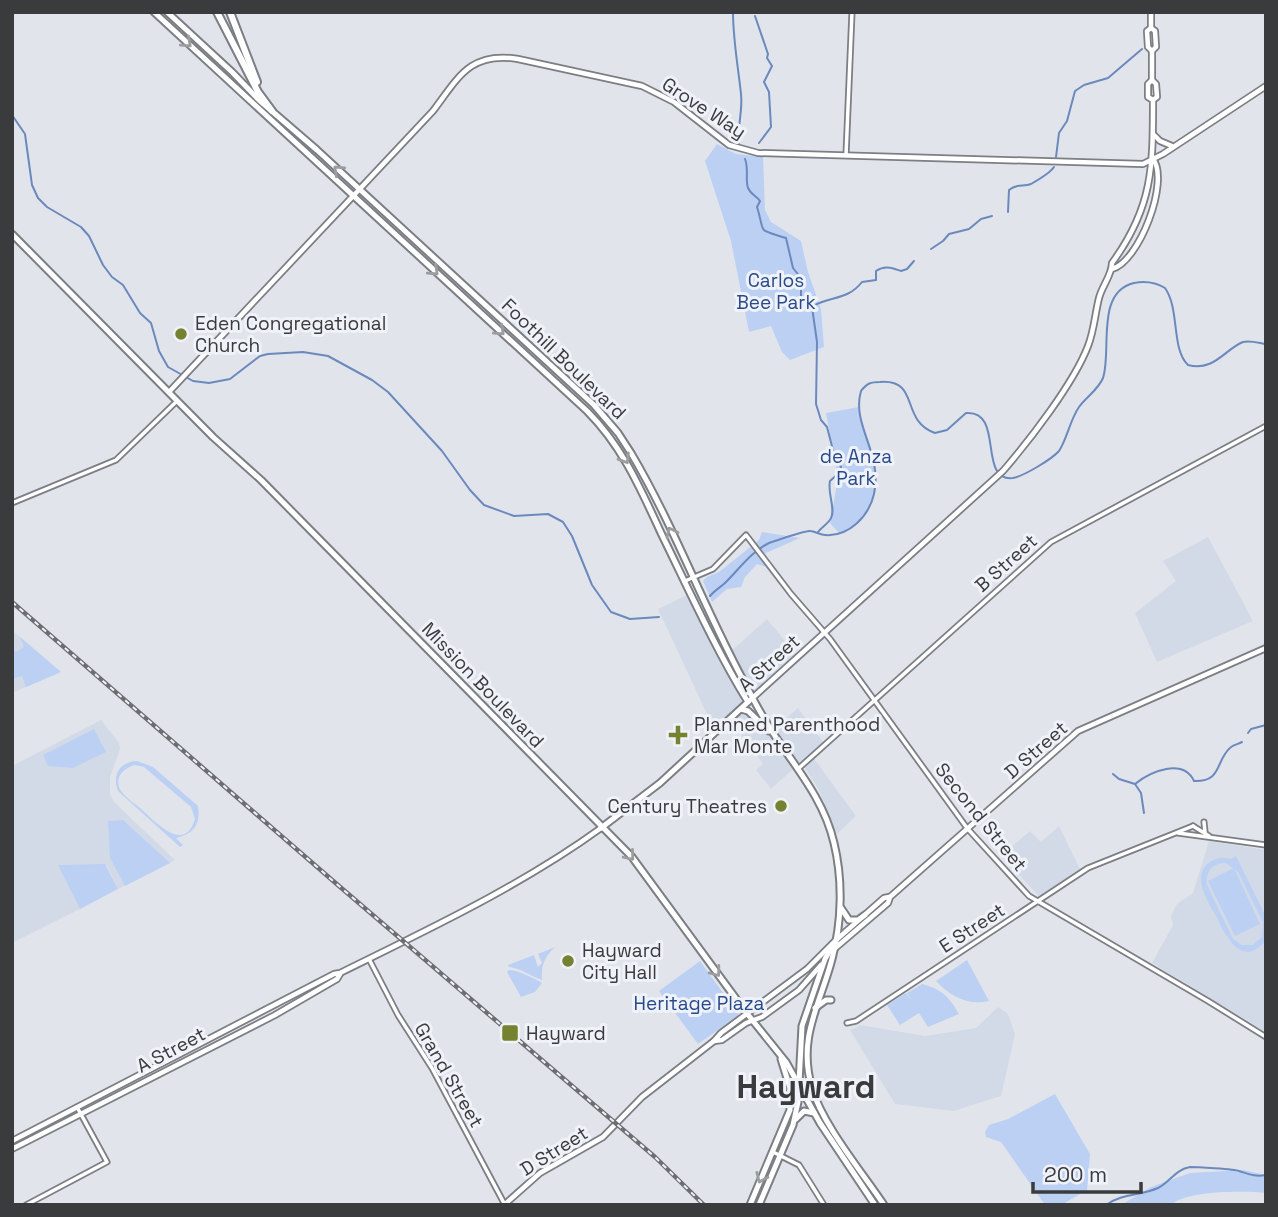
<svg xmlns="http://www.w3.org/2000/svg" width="1278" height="1217" viewBox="0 0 1278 1217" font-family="'Space Grotesk',sans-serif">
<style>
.built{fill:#d3dae7}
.green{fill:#bcd0f4;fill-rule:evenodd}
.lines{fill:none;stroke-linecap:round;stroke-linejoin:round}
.stream{stroke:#6c89bd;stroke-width:2}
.tertiary-casing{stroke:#7b7e83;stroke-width:7}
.secondary-casing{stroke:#7b7e83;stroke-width:8}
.primary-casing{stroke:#7b7e83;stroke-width:9}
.motorway-casing{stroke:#7b7e83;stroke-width:10}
.tertiary{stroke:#fff;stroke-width:3.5}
.secondary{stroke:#fff;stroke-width:4.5}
.primary{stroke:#fff;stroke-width:5}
.motorway{stroke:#fff;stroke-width:6}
.rail-casing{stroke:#6c6e71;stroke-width:4.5}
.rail{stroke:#eff2f8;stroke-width:2;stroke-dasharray:5;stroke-linecap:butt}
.oneway{stroke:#9c9d9e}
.poi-dot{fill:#75822f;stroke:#eff2f8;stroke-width:2.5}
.labels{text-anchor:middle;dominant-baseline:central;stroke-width:6;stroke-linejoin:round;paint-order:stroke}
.street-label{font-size:19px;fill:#393b3d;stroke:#eff2f8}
.park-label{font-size:19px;fill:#284a8b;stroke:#eff2f8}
.poi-label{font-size:19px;fill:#393b3d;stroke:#eff2f8;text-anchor:start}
.town-label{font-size:33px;font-weight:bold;fill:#393b3d;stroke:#eff2f8}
</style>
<rect width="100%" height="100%" fill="#e1e5eb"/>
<g class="built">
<path d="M1208 537 1253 621 1157 662 1135 613 1176 581 1163 561Z"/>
<path d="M689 594 722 659 767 619 796 654 743 701 767 735 798 708 823 742 810 753 856 816 837 834 818 788 801 762 771 789 756 770 763 764 728 717 714 729 658 609Z"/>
<path d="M12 630 20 637 61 672 12 693Z"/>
<path d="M101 720 119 743 120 749 110 777V794L114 802 175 860 118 889 107 866 59 865 80 909 12 943V766Z"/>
<path d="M1059 826 1080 869 1039 896 1001 856 1030 831 1041 842Z"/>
<path d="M1209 841 1266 850V1032L1152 963 1173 925 1171 916 1177 904 1193 893Z"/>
<path d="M998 1007 1008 1014 1015 1034 1001 1096 954 1111 895 1104 850 1030 861 1025 925 1036 976 1028Z"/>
</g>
<g class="green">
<path d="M717 144 736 154 763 157 765 210 771 222 801 241 808 272 821 309 824 347 790 360 782 352 771 326 749 332 731 241 705 161Z"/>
<path d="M859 407C858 417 862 425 866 434 876 458 881 485 867 509 860 521 854 529 839 533L830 523 838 478 826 413Z"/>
<path d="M762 532 800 538 759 556 766 567 757 564 745 577 741 587 727 589 712 602 703 581 707 577 719 572 759 540Z"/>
<path d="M20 637 61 672 26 687 22 676 12 679V649L16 652 24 647Z"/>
<path d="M94 729 106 752 73 768 48 766 43 755Z"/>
<path d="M137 761 153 767 198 806C201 824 194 834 176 838L183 845 180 847 118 791C112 775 119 762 137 761ZM135 765 144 767 191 807 195 819C184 855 155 821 140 808 134 803 123 796 120 789 114 777 124 768 135 765Z"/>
<path d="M123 820 170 863 125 886 110 858 108 821Z"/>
<path d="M1236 856 1266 917V940C1242 970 1226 936 1216 916 1208 901 1190 876 1210 862 1217 857 1224 857 1231 859ZM1226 863 1238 872 1263 922 1262 937 1252 945H1242L1233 939 1207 885C1205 871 1213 863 1226 863Z"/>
<path d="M105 864 118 889 80 909 58 865Z"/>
<path d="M1234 868 1260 924 1235 936 1208 881Z"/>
<path d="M555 947C544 957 541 966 542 980 531 976 520 968 509 967L508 965 534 955 538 967 542 963 538 954Z"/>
<path d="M967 960 989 1001C968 1006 950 996 936 981Z"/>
<path d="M700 961 739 1015 698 1044 659 991Z"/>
<path d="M509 970C517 970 534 978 542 983L535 992 521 997 507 972Z"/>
<path d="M922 984C942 989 949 997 959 1014L928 1027 919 1013 900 1025 887 1005 906 993 911 1000 907 993Z"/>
<path d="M1055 1094 1090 1154 1087 1190 1061 1205H1045L1001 1142 986 1137 985 1132 989 1125 1008 1119Z"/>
<path d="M1243 1170 1266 1175V1193C1244 1191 1187 1190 1171 1205H1121L1151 1187 1190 1173Z"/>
</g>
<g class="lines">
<g class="stream">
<path d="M733 12C733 40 738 66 741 94 743 111 737 127 739 143"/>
<path d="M755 16 768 54 767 58 772 66 764 82 769 92 771 127 759 143"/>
<path d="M12 115 25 134 32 185 38 198 47 207 81 227 89 236 103 265 112 277 123 285 140 313 151 323 159 351 168 367 193 381 209 383 230 379 260 356 268 354 303 352 328 356 372 380 388 392 442 451 470 490 484 505 514 516 548 514 563 522 572 536 592 585 611 612 630 619 659 617"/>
<path d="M1056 157 1059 133 1067 121 1075 91 1084 85 1108 78 1142 49"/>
<path d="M745 159C749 169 745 179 748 188 751 195 756 195 760 201L757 207C766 235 755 228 786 238L793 268 801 278V297L811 306"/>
<path d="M1008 212 1009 190C1017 183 1023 187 1031 184 1038 180 1050 173 1054 167"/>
<path d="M1266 217V224"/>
<path d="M931 249 943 241 949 234 969 229 981 219 992 216"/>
<path d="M813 306C831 296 848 300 862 282L876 280V271C885 265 892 268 901 271L907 269 914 261"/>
<path d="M812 307 817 342 816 404 821 420 827 427 834 454 841 467 840 472 830 481C827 493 836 509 831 518 829 523 822 527 818 532"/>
<path d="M710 596C715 590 721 587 726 582 739 569 752 551 769 543 775 541 806 530 810 531 815 531 820 535 825 535 849 537 869 516 874 494 883 453 851 425 861 391 867 383 871 382 880 382 921 379 899 420 935 433L947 430 966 413C1005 410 977 482 1013 478 1024 476 1052 459 1059 451 1067 439 1070 420 1079 407 1086 397 1098 390 1103 378 1112 351 1095 292 1134 283 1145 281 1155 282 1165 288 1180 309 1171 349 1188 365 1214 372 1225 349 1243 342 1250 340 1259 343 1266 344"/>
<path d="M1248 733 1251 729 1266 725"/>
<path d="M1113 774 1119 779 1135 784C1151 771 1183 758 1194 781 1223 782 1215 760 1231 747 1234 745 1238 744 1242 742"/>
<path d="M1135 784 1141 793 1144 813"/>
<path d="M1106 1205C1122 1193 1140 1196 1158 1188 1169 1183 1176 1169 1190 1167 1195 1167 1235 1169 1239 1171 1249 1174 1254 1177 1266 1175"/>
</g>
<g class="tertiary-casing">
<g id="tertiary">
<path d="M846 155 852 12"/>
<path d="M12 503 116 460 177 401"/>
<path d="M685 581 713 569 746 535 791 594 830 639 967 828 1029 896 1208 1001 1266 1037"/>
<path d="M799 768 1051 542 1266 426"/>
<path d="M1204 822 1205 832"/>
<path d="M1193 826 1209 836"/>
<path d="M1178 833 1266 845"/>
<path d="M369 959 398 1015 432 1068 505 1205"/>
<path d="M847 1023 856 1021 1088 868 1193 826"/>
<path d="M773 1152 799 1165 824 1205"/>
<path d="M26 1205 107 1162 77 1107"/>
</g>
</g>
<g class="secondary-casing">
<g id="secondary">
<path d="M1151 28 1147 31 1148 47 1152 51"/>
<path d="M1152 80 1148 84V97L1153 100"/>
<path d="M1154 135 1160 141 1172 146"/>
<path d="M1112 269C1139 262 1170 181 1153 159"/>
<path d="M169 392 433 111C458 78 470 51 518 59L642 86 674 102 729 145 758 153 1143 164 1163 154 1266 86"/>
<path d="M748 702 1003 471C1029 441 1074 383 1088 346 1094 331 1095 314 1099 298 1102 286 1112 275 1112 263 1153 207 1153 167 1153 100L1157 97 1156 84 1152 80V51L1156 47 1155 31 1151 28V12"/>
<path d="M833 950 888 903 890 897 1078 731 1266 648"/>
<path d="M714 1041 722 1040 746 1023 762 1017 799 990 821 965"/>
<path d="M12 1141 334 974 340 973C429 929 521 886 601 828"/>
<path d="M12 1149 275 1015 337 979 340 974"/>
<path d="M504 1205 540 1173 603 1137 642 1097 714 1041 721 1033 807 969 835 941 884 898 889 897"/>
</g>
</g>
<g class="primary-casing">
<g id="primary">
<path d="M154 12 587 411C623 447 641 490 662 535 689 590 716 650 748 702L660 783 601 828"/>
<path d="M167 12 232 72 259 100 317 150 594 405 618 433 631 453C676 529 706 614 749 691 756 705 764 719 773 733 797 769 824 800 834 843 843 880 842 922 832 959 820 1005 797 1038 812 1088 822 1124 862 1172 884 1205"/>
<path d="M12 234 213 437 261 480 632 857 745 1011 786 1062 820 1123 875 1205"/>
<path d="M741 709 748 711 769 731"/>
<path d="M841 908 849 920H858L865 915"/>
<path d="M815 1008 826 1000H831"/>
<path d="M796 1119 804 1111 814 1113"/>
<path d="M750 1205 790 1110V1088L781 1059"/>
<path d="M759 1205 793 1125 798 1102 802 1026 825 959 833 945"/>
</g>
</g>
<g class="motorway-casing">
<g id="motorway">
<path d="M217 12 258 92 272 111"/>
<path d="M230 12 257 82"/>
</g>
</g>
<use href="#tertiary" class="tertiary"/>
<use href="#secondary" class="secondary"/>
<use href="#primary" class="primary"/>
<use href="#motorway" class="motorway"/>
<g class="rail-casing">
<path id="rail" d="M12 602 339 886 655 1157 704 1205"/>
</g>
<use href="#rail" class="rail"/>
</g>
<defs><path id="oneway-chevron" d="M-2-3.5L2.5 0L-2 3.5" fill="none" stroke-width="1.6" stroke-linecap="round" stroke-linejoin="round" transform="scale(1.75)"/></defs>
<g class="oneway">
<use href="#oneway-chevron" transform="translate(187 43) rotate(42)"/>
<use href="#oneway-chevron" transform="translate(338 170) rotate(-137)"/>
<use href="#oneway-chevron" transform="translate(434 271) rotate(43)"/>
<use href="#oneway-chevron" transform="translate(500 331) rotate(42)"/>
<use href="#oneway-chevron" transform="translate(625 459) rotate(59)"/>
<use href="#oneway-chevron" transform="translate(671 532) rotate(-116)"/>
<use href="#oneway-chevron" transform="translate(630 856) rotate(50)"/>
<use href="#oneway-chevron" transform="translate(716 972) rotate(53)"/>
<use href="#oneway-chevron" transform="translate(761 1178) rotate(114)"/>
</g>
<g class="poi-dot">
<circle cx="181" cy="334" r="7"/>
<path d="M674.5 724.5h7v7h7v7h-7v7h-7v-7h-7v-7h7z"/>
<circle cx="781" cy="806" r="7"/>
<circle cx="568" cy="961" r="7"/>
<rect x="501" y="1024" width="18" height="18" rx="3.5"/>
</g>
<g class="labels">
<g class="street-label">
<text transform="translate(704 108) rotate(33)">Grove Way</text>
<text transform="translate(564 359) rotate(44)">Foothill Boulevard</text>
<text transform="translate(1006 563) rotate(-42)">B Street</text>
<text transform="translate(769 663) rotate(-42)">A Street</text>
<text transform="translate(483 685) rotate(46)">Mission Boulevard</text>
<text transform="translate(1036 750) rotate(-41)">D Street</text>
<text transform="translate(981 817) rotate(51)">Second Street</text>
<text transform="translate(972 928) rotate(-33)">E Street</text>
<text transform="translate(171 1050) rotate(-28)">A Street</text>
<text transform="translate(449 1075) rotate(60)">Grand Street</text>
<text transform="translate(554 1151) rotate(-32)">D Street</text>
</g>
<g class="park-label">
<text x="776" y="280">Carlos<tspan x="776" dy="22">Bee Park</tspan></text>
<text x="856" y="456">de Anza<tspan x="856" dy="22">Park</tspan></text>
<text x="699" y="1003">Heritage Plaza</text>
</g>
<g class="poi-label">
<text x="195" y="323">Eden Congregational<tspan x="195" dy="22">Church</tspan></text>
<text x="694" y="724">Planned Parenthood<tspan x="694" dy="22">Mar Monte</tspan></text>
<text x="767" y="806" text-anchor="end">Century Theatres</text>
<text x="582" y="950">Hayward<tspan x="582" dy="22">City Hall</tspan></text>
<text x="526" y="1033">Hayward</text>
</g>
<g class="town-label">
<text x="806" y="1087">Hayward</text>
</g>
</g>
<rect width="1278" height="1217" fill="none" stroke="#393b3d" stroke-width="28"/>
<path d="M1033 1182v10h108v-10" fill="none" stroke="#393b3d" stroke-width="3.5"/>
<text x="1044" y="1182" font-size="21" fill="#393b3d" stroke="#eff2f8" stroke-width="5" paint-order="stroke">200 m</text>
</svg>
